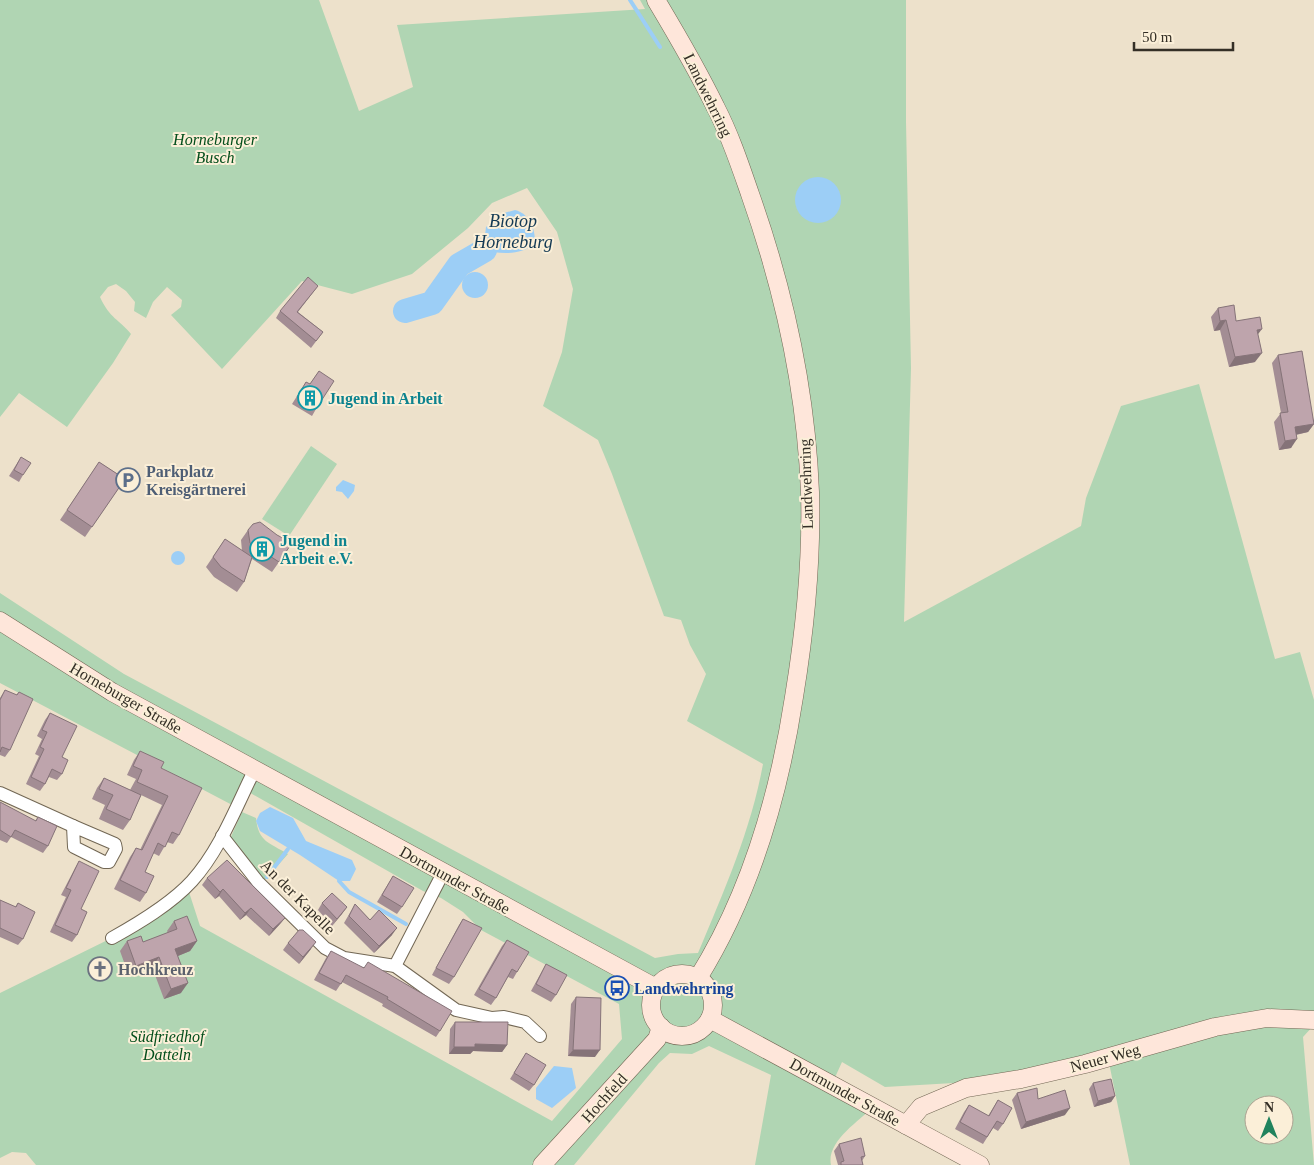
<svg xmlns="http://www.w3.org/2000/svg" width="1314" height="1165" viewBox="0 0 1314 1165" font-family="Georgia,serif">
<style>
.green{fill:#b0d5b3;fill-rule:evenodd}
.water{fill:#9ccef6}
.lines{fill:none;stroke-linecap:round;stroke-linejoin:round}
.stream{stroke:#9ccef6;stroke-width:4}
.river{stroke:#9ccef6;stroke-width:24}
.street-casing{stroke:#726754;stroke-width:14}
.secondary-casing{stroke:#726754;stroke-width:19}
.street{stroke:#fff;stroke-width:12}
.secondary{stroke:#fee6da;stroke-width:18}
.wall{fill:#a38d94}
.shaded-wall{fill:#857378}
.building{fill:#bea4ac;stroke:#857378}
.labels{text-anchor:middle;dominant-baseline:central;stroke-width:4;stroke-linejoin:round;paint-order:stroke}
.street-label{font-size:16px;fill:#342f26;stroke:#fbefd8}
.park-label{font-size:16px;font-style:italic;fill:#034e1b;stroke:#fbefd8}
.culture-label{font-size:16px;font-weight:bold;fill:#0d838f;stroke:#fbefd8;text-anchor:start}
.service-label{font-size:16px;font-weight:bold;fill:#4e5e75;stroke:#fbefd8;text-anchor:start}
.worship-label{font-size:16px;font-weight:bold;fill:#5b616d;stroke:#fbefd8;text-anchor:start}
.transit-label{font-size:16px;font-weight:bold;fill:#164399;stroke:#fbefd8;text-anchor:start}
.water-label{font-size:18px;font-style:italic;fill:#133954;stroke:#fbefd8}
</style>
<rect width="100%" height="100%" fill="#ede1cb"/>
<g class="green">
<path d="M0 0H319L359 111 413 87 397 25 645 9 640 0H906V122L911 368 904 622 1081 526 1086 498 1121 406 1199 384 1275 659 1300 652 1314 700V1025L1303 1037 1314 1165H1130L1108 1058 1021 1079 885 1087 842 1062 832 1084 873 1107C858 1122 826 1142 831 1165H755L771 1075 709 1046 692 1054 670 1053 659 1063 574 1165H36L26 1153 12 1152 0 1158V993L132 928 160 917 189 892 200 926 552 1121 622 1039 619 1004 481 930 463 912 441 898 423 891 245 790 236 807 0 683V593L124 674 655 958 678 954 698 953C724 891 751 830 763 764L687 721 706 674 690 645 681 620 664 616 612 474 598 440 543 406 562 352 573 289 557 232 527 188 492 203 468 228 412 274 352 294 302 281 222 369 171 315 181 307 182 300 167 287 153 302 146 318 134 311 135 302 126 291 116 284 108 287 100 297C110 319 119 319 131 334L113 363 67 427 19 393 0 417ZM1254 1105H1284V1135H1254Z"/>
<path d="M311 446 337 464 289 536 262 519Z"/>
<path d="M242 812 256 818C258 842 270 843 288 854L264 881 230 839Z"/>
</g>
<g class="water">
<circle cx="818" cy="200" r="23"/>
<path d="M515 210C530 214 535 228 535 243 521 256 500 254 483 250L486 227 504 213Z"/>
<circle cx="475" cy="285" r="13"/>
<path d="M343 480 355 485 354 491 348 499 342 492 336 491V487Z"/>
<circle cx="178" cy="558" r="7"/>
<path d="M270 807 293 818 306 841 352 860 356 869 350 881H339L300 855 260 831 256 821 260 813Z"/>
<path d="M554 1066 572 1068 576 1088 552 1108 536 1099V1088Z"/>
</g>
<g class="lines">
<g class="stream">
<path d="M630 0 660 47"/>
<path d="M267 877 288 849"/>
<path d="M339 881 349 892 406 924"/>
</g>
<path class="river" d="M405 311 432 303 459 265 485 250"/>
<g class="street-casing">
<g id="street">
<path d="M0 793 73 826"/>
<path d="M73 826 115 844 116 849 109 862H104L74 847Z"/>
<path d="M222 836 258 882 325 948 344 958 395 966 456 1010 492 1018 504 1017 525 1022 540 1036"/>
<path d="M112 938C139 923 171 904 192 881 220 850 236 807 254 771"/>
<path d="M395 966 443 873"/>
</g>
</g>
<g class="secondary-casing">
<g id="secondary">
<path d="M656 0C677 35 698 71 716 108 730 135 740 165 750 194 784 290 806 390 810 492 812 560 805 630 794 697 779 795 751 893 698 978"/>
<path d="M0 621 112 692 656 988"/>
<circle cx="682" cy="1005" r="31"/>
<path d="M710 1019 980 1165"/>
<path d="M906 1125 921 1107 966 1088 1021 1079 1085 1064 1215 1027 1267 1018 1314 1020"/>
<path d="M542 1165 657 1039 661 1027"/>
</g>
</g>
<use href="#street" class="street"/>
<use href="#secondary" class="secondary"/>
</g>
<g class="wall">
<path d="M318 286 298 312 323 332 311 348 276 318 280 311Z"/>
<path d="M1218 308 1236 321 1255 362 1229 367 1220 330 1214 331 1211 317Z"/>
<path d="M1278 355 1314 421V424L1308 432 1296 435 1291 448 1279 450 1274 422 1281 413 1272 363Z"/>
<path d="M319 371 316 409 312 416 292 404 306 382 310 384Z"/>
<path d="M21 457 23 475 19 482 9 476Z"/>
<path d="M99 462 125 479 85 537 60 520Z"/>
<path d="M248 530 279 562 272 572 252 559 244 582 237 592 214 577 206 567 225 539 242 551 241 540Z"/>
<path d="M5 690 16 695 19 692 10 750 5 757 0 755V698Z"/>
<path d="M50 713 62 757V774L57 780 49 777 45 784 40 791 26 784 39 756 35 754 42 739 37 736 45 720Z"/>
<path d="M140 751 161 768 179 835 173 844 167 842 159 856 153 853 145 872 146 893 140 902 114 889 130 857 136 848 140 850 162 805 141 795 130 820 123 830 99 819 105 805 92 799 97 788 104 778 130 790 136 779 127 775 134 760Z"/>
<path d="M0 802 35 821 38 817 48 846 43 853 11 837 7 843 0 840Z"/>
<path d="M79 861 81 909 77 935 72 942 50 932 66 897 61 895 75 868Z"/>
<path d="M393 876 402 907 397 914 377 902Z"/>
<path d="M207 878 285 918 280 924 269 936 246 915 240 920 219 896 215 899 202 885Z"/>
<path d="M0 900 15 907 18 903 23 939 18 945 0 937Z"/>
<path d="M322 903 347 907 332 926 318 910Z"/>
<path d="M355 904 370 920 392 935 374 953 344 923 351 911Z"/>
<path d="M463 919 454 977 449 984 432 975 459 925Z"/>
<path d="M174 921 197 941 190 951 178 956 181 993 164 999 152 967 129 976 120 951 127 941 143 942 168 933 167 931Z"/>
<path d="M507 940 517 972 513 979 508 977 496 998 491 1005 474 995 502 946Z"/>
<path d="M288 943 311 949 299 964 283 950Z"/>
<path d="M331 951 440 1031 436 1037 382 1006 383 1004 342 982 336 991 314 980 326 958Z"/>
<path d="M546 964 556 995 551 1002 531 991 542 971Z"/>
<path d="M576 997 595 1057 568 1056 571 1004Z"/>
<path d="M455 1022 507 1045 502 1052 473 1051 470 1054H449L450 1029Z"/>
<path d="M526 1053 534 1085 529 1091 510 1079Z"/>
<path d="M1093 1083 1115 1096 1111 1102 1094 1107 1089 1089Z"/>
<path d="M1017 1093 1038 1099 1065 1115 1021 1129 1012 1100Z"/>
<path d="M998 1100 1003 1124 998 1131 993 1128 983 1144 955 1129 964 1112 969 1105 988 1116Z"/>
<path d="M839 1144 865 1156 862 1161 863 1165H838L834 1151Z"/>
</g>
<g class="shaded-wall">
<path d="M1226 320 1220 330 1214 331 1220 321Z"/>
<path d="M1262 329 1255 338 1257 330Z"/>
<path d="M1262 353 1255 362 1229 367 1235 357Z"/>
<path d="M1314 424 1308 432 1289 436 1295 427Z"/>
<path d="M1297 439 1291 448 1279 450 1285 441Z"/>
<path d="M223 889 219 896 215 899 220 892Z"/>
<path d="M347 907 342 914 332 926 337 919Z"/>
<path d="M251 908 246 915 240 920 245 913Z"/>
<path d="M285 918 280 924 269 936 273 929Z"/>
<path d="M397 928 392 935 374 953 379 946Z"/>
<path d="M197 941 190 951 168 960 175 949Z"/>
<path d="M316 942 311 949 299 964 303 957Z"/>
<path d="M159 957 152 967 129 976 136 966Z"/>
<path d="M188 983 181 993 164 999 171 989Z"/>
<path d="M475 1044 507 1045 502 1052 473 1051 470 1054H449L454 1047Z"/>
<path d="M573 1050H600L595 1057 568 1056Z"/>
<path d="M1115 1096 1111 1102 1094 1107 1098 1101Z"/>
<path d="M1070 1108 1065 1115 1021 1129 1026 1122Z"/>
</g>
<g class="building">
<path d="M308 277 318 286 297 312 323 332 316 341 280 311Z"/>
<path d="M1234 305 1236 321 1260 317 1262 329 1257 330 1262 353 1235 357 1226 320 1220 321 1218 308Z"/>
<path d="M1302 351 1314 424 1295 427 1297 439 1285 441 1280 413 1288 412 1278 355Z"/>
<path d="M319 371 334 381 316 409 297 397 306 382 310 384Z"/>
<path d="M21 457 31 463 23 475 14 470Z"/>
<path d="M99 462 125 479 92 527 67 510Z"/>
<path d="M260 522 277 535 292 543 279 562 250 543 248 530 253 524Z"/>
<path d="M225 539 252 557 244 582 221 567 213 557Z"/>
<path d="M5 690 17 695 19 692 33 699 10 750 2 747 0 752V700Z"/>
<path d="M50 713 77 726 62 757 68 760 62 774 52 769 45 784 31 777 44 749 40 747 47 732 42 730Z"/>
<path d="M140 751 164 762 161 768 202 788 179 835 172 832 165 847 158 843 145 872 154 876 146 893 120 880 136 848 142 850 168 796 137 782 142 770 133 766Z"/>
<path d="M104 778 141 795 130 820 106 809 113 795 99 789Z"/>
<path d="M0 802 36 821 38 817 57 826 48 846 15 830 11 837 0 830Z"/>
<path d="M227 860 285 918 273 929 251 908 245 913 223 889 220 892 207 878Z"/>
<path d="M79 861 99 871 81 909 87 912 77 935 55 925 71 890 66 888Z"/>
<path d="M393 876 414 888 402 907 382 895Z"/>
<path d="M332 893 347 907 337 919 322 903Z"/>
<path d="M0 900 16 907 18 903 35 912 23 939 0 928Z"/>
<path d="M355 904 370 920 379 910 397 928 379 946 349 916Z"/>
<path d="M187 916 197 941 175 949 188 983 171 989 159 957 136 966 127 941 141 936 143 942 177 929 174 921Z"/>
<path d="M463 919 482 928 454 977 436 968Z"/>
<path d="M299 930H303L316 942 303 957 288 943Z"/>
<path d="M507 940 529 952 517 972 512 969 496 998 479 989Z"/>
<path d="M331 951 364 968 368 962 452 1011 440 1031 387 999 388 997 346 975 341 984 319 973Z"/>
<path d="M546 964 567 975 556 995 536 984Z"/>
<path d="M576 997 601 998 600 1050H573Z"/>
<path d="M455 1022H508L507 1045 475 1044V1047H454Z"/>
<path d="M526 1053 546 1065 534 1085 514 1073Z"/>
<path d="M1111 1079 1115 1096 1098 1101 1093 1083Z"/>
<path d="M1037 1088 1038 1099 1065 1090 1070 1108 1026 1122 1017 1093Z"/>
<path d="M998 1100 1012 1108 1003 1124 997 1121 987 1137 960 1122 969 1105 989 1116Z"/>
<path d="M861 1138 865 1156 861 1157 863 1165H841V1162L844 1161 839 1144Z"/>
</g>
<defs>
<g id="building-ring" transform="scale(1.25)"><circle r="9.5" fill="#fbefd8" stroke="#0f9aa8" stroke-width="1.5"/><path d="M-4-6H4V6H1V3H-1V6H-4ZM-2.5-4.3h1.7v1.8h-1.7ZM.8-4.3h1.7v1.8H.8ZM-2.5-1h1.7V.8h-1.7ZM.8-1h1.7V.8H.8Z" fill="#0f9aa8"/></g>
<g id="parking-ring" transform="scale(1.25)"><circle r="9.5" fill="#fbefd8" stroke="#5c6f8a" stroke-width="1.5"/><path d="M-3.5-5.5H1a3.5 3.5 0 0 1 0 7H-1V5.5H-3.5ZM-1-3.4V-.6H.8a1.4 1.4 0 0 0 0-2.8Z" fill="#5c6f8a"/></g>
<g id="church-ring" transform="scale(1.25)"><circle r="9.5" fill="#fbefd8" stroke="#6b7280" stroke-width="1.5"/><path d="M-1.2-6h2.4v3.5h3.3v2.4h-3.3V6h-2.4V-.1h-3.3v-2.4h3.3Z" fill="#6b7280"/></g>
<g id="bus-ring" transform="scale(1.25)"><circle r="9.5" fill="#fbefd8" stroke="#1a4fb4" stroke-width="1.5"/><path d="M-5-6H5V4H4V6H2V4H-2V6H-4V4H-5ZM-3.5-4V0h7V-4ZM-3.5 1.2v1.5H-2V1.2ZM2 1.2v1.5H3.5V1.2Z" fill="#1a4fb4"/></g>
</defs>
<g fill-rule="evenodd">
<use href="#building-ring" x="310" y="398"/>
<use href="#parking-ring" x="128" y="480"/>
<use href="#building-ring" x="262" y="549"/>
<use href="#church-ring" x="100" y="969"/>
<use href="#bus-ring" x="617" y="988"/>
</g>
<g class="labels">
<g class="street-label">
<text transform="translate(708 95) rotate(64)">Landwehrring</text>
<text transform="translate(806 484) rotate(-92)">Landwehrring</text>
<text transform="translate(126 698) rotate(30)">Horneburger Straße</text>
<text transform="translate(455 880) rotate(29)">Dortmunder Straße</text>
<text transform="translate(298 897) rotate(45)">An der Kapelle</text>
<text transform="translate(1105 1058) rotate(-15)">Neuer Weg</text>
<text transform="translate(845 1092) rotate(29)">Dortmunder Straße</text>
<text transform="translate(604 1098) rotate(-48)">Hochfeld</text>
</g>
<g class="park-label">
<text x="215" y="139">Horneburger<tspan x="215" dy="18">Busch</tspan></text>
<text x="167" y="1036">Südfriedhof<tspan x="167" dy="18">Datteln</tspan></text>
</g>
<g class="culture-label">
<text x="328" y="398">Jugend in Arbeit</text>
<text x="280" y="540">Jugend in<tspan x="280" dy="18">Arbeit e.V.</tspan></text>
</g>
<g class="service-label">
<text x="146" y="471">Parkplatz<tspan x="146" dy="18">Kreisgärtnerei</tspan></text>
</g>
<g class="worship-label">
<text x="118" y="969">Hochkreuz</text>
</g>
<g class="transit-label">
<text x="634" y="988">Landwehrring</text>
</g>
<g class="water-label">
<text x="513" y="221">Biotop<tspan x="513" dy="21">Horneburg</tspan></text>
</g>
</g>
<g transform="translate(1269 1120)"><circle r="24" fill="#fbefd8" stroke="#aba291"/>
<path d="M0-4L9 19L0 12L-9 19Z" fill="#20835d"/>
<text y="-8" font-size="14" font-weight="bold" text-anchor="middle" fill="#342f26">N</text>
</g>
<path d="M1134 42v8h99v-8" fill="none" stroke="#342f26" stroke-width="2.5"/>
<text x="1142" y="42" font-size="15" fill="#342f26" stroke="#fbefd8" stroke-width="4" paint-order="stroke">50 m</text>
</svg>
